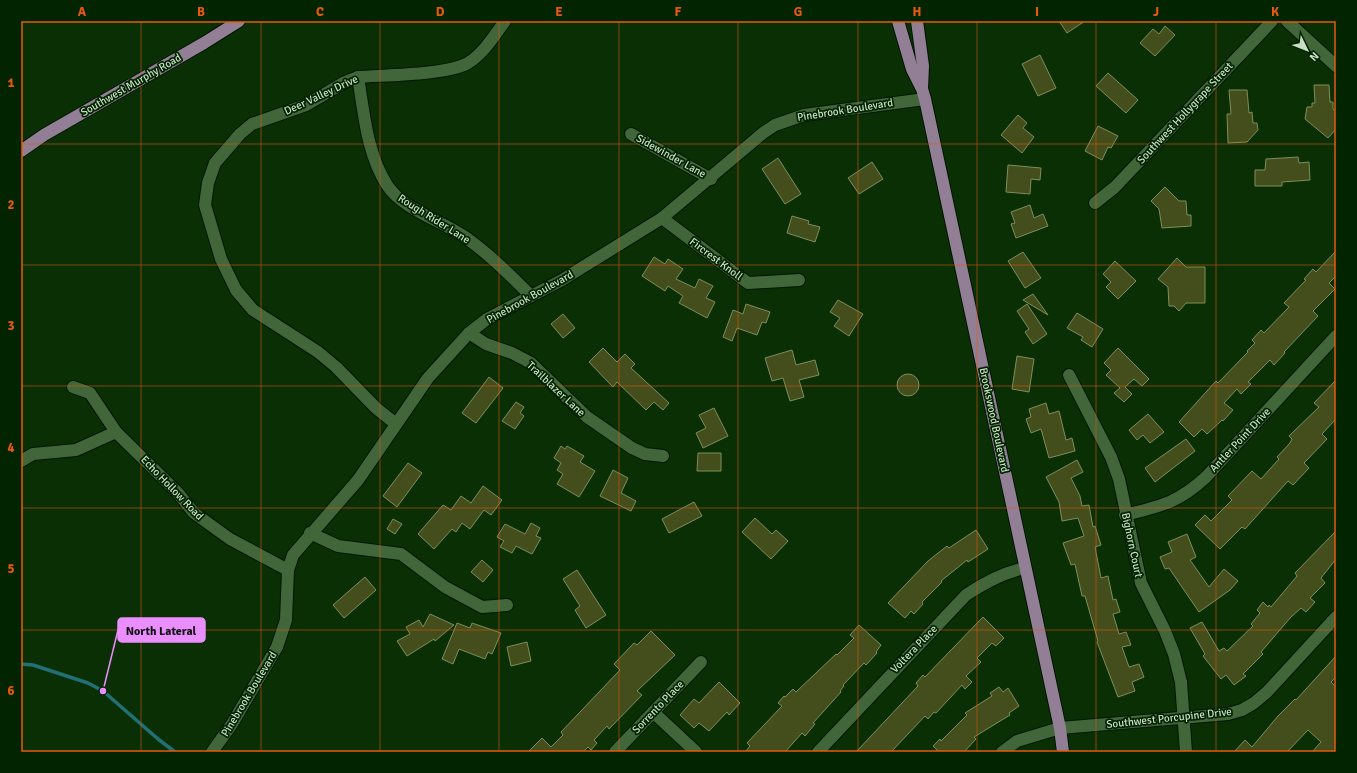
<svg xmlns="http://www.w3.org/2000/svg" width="1357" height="773" viewBox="0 0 1357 773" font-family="Signika,sans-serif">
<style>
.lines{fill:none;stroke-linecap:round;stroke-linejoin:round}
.stream{stroke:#217075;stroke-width:3.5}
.building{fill:#434e1c;stroke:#7f8e56}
.minor-casing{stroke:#001600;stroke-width:14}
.major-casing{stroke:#001600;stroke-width:14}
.minor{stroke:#41663a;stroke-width:12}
.major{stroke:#927f96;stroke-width:12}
.grid{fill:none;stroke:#e8590c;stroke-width:1;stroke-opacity:0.55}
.labels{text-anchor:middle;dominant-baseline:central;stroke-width:3.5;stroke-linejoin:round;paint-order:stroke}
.street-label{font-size:11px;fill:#c9dec5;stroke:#022500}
.leader{fill:none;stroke:#ea8dfd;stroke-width:1.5}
.callout-dot{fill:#ea8dfd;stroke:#022500;stroke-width:1.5}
.callout{fill:#ea8dfd;stroke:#ea8dfd;stroke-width:1.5}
.callout-label{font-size:12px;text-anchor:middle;font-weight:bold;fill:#111}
.neatline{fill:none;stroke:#e8590c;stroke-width:1.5}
.grid-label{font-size:13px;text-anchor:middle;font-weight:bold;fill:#e8590c}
</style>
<rect width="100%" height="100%" fill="#0b2f05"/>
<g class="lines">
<path class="stream" d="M21 664 33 665 88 683 103 691 158 739 175 752"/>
</g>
<g class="building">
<path d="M1059 21H1085L1067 33Z"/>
<path d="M1165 26 1175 35 1155 56 1140 43 1153 29 1159 34Z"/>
<path d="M1040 55 1056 88 1038 96 1022 64Z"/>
<path d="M1108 73 1138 100 1126 113 1096 86Z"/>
<path d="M1314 85H1329L1330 102H1333V109L1336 112V129L1328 138 1305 119 1307 107H1312V103H1315Z"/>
<path d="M1229 90H1247L1249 113 1252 112 1253 123H1257L1258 130 1247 142 1228 143 1227 114H1231Z"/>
<path d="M1018 115 1027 123 1023 128 1034 137 1022 153 1001 135Z"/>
<path d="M1098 126 1118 136 1111 148 1108 147 1102 160 1085 151Z"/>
<path d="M1298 157 1299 163 1309 162 1310 180 1282 182V186H1255V170H1265L1266 159Z"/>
<path d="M778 158 801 194 785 204 762 169Z"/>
<path d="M872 162 883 179 859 194 848 178Z"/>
<path d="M1008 165 1041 168 1040 180 1031 179 1030 194 1006 192Z"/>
<path d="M1165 187 1179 201H1186L1187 215H1191V226L1162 228 1159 209 1151 201Z"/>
<path d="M1030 205 1034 218 1043 214 1048 226 1016 238 1011 224 1015 223 1011 212Z"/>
<path d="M792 216 809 221 808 224 820 227 815 242 787 233Z"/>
<path d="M1336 251V276L1329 283 1335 289 1313 311 1318 316 1284 352 1285 353 1274 365 1270 360 1248 382 1251 384 1241 394 1237 389 1224 403 1233 410 1223 421 1222 420 1207 434 1202 429 1194 437 1179 422 1216 381 1218 383 1248 352 1247 351 1255 343 1252 340 1261 330 1264 333 1289 307 1284 303 1306 280 1304 279 1313 269 1316 272Z"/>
<path d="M1023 252 1041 278 1025 288 1008 261Z"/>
<path d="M654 257 665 264 668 259 683 269 676 279 695 288 699 279 713 286 706 298 715 302 707 318 679 303 683 296 668 286 665 291 642 276Z"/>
<path d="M1177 258 1186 267H1205V303H1186L1179 311 1174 306H1169L1168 287 1158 279Z"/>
<path d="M1115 261 1136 281 1118 299 1106 287 1111 282 1103 274Z"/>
<path d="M1033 294 1048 315 1023 300Z"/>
<path d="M838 300 863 314 849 336 834 326 840 318 830 312Z"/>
<path d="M746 304 770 312 766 323 762 322 757 335 737 328 732 341 723 337 733 310 743 314Z"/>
<path d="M1027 304 1047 334 1033 344 1025 332 1029 329 1017 311Z"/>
<path d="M1077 313 1103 329 1092 347 1081 340 1083 337 1067 328Z"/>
<path d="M563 314 575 328 563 338 551 324Z"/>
<path d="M603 348 617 362 625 354 635 364 631 368 669 403 663 410 654 402 646 410 617 382 613 387 589 362Z"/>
<path d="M1118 348 1149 379 1142 386 1134 379 1125 387 1132 394 1124 402 1114 393 1120 388 1106 375 1111 370 1104 363Z"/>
<path d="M792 350 796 365 815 360 819 375 799 380 804 397 790 401 783 378 772 381 765 358Z"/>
<path d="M1017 356 1034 359 1029 392 1012 389Z"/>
<circle cx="908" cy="385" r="11"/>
<path d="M489 377 503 388 476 423 462 413Z"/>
<path d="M1336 380V419L1322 434 1327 439 1304 463 1309 468 1293 485 1288 481 1245 529 1242 527 1220 549 1195 525 1205 515 1211 521 1232 500 1228 496 1252 471 1261 479 1279 459 1277 457 1290 443 1292 439 1289 436 1319 407 1314 403Z"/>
<path d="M516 402 524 407 520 413 524 416 515 429 502 421Z"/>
<path d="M1046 403 1049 414 1059 411 1066 440 1072 438 1075 451 1049 458 1041 429 1031 433 1026 419 1031 417 1029 409Z"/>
<path d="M714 408 728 436 703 448 696 433 706 428 699 415Z"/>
<path d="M1148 414 1164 432 1150 443 1143 435 1137 440 1129 430Z"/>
<path d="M1186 439 1195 451 1155 482 1145 468Z"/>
<path d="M561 446 565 449 567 446 584 456 580 462 595 471 579 497 557 484 563 474 557 470 561 463 554 458Z"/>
<path d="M698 453H721V471H697Z"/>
<path d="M1077 460 1083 472 1071 478 1080 496 1082 506 1089 505 1093 527 1095 526 1101 545 1095 547 1101 578 1108 576 1113 600 1116 599 1120 612 1113 614 1119 634 1126 632 1131 645 1122 647 1129 667 1139 664 1144 677 1132 682 1135 691 1118 697 1097 642 1098 641 1085 596H1082L1075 564 1071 565 1063 543 1084 536 1078 518 1062 521 1059 502 1046 477Z"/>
<path d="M408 463 422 473 397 507 383 496Z"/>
<path d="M613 470 628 478 621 493 636 501 631 511 600 496Z"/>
<path d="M483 486 502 500 491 515 484 510 470 529 462 523 456 532 452 529 434 549 418 534 443 505 451 510 461 496 471 503Z"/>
<path d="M694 502 702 516 669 533 662 519Z"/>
<path d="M755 518 772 534 776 530 788 541 771 559 742 532Z"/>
<path d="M393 519 402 524 395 534 387 529Z"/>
<path d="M531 523 540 528 536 536 541 538 532 554 516 546 512 553 500 547 504 541 497 537 505 524 525 534Z"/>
<path d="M976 530 988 549 968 562 967 560 941 581 942 582 922 602 923 604 914 614 911 611 905 618 888 603 928 561 947 546 949 548Z"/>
<path d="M1336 531V559L1321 578 1325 583 1310 598 1315 602 1306 612 1301 608 1291 617 1261 652 1263 654 1243 674 1246 676 1234 685 1226 675 1221 679 1203 656 1205 654 1190 628 1202 622 1219 651 1224 648 1227 651 1253 626 1251 624 1260 613 1257 610 1263 602 1268 607 1269 605 1271 607 1297 576 1295 573Z"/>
<path d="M1187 534 1196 557 1190 560 1209 587 1224 569 1238 581 1230 590 1199 612 1169 568 1165 569 1160 557 1172 552 1168 542Z"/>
<path d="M482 560 493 570 483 582 471 572Z"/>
<path d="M577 570 606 615 586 628 575 610 580 606 563 579Z"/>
<path d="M365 577 376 590 344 618 333 605Z"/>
<path d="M430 614 454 625 435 641 434 639 407 656 397 641 410 634 406 627 419 620 423 627Z"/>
<path d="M983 617 1004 638 996 646 992 643 977 658 981 662 966 676 972 682 965 689 962 685 936 713 934 712 928 719 925 716 891 752H856L918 686 916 683 923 675 925 677Z"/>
<path d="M457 623 470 628 472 623 501 633 492 654 488 652 485 659 459 649 453 664 442 659Z"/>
<path d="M859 625 881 645 876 652 877 653 866 665 864 663 843 685 844 686 840 691 841 692 813 723 815 724 805 736 802 733 785 752H745L750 746 747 743 782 706 778 703 784 696 785 697 793 689 796 692 836 654 837 655 854 638 850 635Z"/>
<path d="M651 631 675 655 637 691 642 695 609 729 607 726 594 740 597 743 591 750 588 747 583 752H528L542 738 551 747 563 735 561 732 620 670 614 664 634 643 637 645Z"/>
<path d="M527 642 531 661 511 666 507 647Z"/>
<path d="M1336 656V677L1331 682 1336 687V752H1312L1321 742 1308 730 1287 752H1234L1245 740 1252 747 1278 716 1295 699 1296 700Z"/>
<path d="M719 682 740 703 729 715 727 712 709 731 699 723 694 728 680 715 694 699 699 703Z"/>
<path d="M999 687 1003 692 1008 688 1019 706 1009 713 1010 715 974 737 976 739 964 752H939L933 746 940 739 941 741 967 715 965 713 992 696 990 693Z"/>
</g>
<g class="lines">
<g class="minor-casing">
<g id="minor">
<path d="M1287 21 1336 66"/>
<path d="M358 77C364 113 367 154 387 185 402 209 442 221 465 237 489 254 510 275 531 296"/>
<path d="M631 134 711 179"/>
<path d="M1095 203 1115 187 1272 21"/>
<path d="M662 218 748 283 799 280"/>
<path d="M469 333 486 344 512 353 531 363 587 417 632 448 645 454 663 456"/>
<path d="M1069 375 1111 457 1119 479 1141 583 1165 631 1174 654 1181 682 1186 752"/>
<path d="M73 387 90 393 116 432 178 493 194 513 230 539 288 570"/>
<path d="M396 424 376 408 336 367 318 352 253 310 236 290 221 259 205 205 208 183 215 163 240 134 252 124 306 105 345 82 358 77C384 75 447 75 468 63 484 53 494 36 505 21"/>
<path d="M21 461 33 454 76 450 116 432"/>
<path d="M1125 515C1161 506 1178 503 1206 477L1336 336"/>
<path d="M310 533 338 546 401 554 445 587 482 607 507 605"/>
<path d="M653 712 696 752"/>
<path d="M212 752 232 724 277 647 286 620 288 570 293 555 358 480 428 378 469 333 487 319 562 280 662 218 763 133 775 125 804 115 925 99"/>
<path d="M615 752 701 662"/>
<path d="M818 752 966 595C986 582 1003 573 1025 568"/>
<path d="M1002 752 1017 741 1060 728 1228 714 1242 710 1254 703 1267 692 1336 617"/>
</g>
</g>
<g class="major-casing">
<g id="major">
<path d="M898 21 912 69 922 89 925 99 1060 728 1063 752"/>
<path d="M917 21 923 66 922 88"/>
<path d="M21 151 44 135 204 43 239 21"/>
</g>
</g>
<use href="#minor" class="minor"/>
<use href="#major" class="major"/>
</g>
<path class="grid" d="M141 21V752M261 21V752M380 21V752M499 21V752M619 21V752M738 21V752M858 21V752M977 21V752M1096 21V752M1216 21V752M21 144H1336M21 265H1336M21 386H1336M21 508H1336M21 630H1336"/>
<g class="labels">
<g class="street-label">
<text transform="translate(131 85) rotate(-30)">Southwest Murphy Road</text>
<text transform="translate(321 95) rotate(-25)">Deer Valley Drive</text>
<text transform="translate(845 110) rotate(-9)">Pinebrook Boulevard</text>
<text transform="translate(1185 113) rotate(-47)">Southwest Hollygrape Street</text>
<text transform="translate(671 156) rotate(29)">Sidewinder Lane</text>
<text transform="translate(434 219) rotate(32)">Rough Rider Lane</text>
<text transform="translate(716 259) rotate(37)">Fircrest Knoll</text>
<text transform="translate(530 297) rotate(-29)">Pinebrook Boulevard</text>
<text transform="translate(556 389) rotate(43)">Trailblazer Lane</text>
<text transform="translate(994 420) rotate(78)">Brookswood Boulevard</text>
<text transform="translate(1240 440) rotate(-47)">Antler Point Drive</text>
<text transform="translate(172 488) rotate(46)">Echo Hollow Road</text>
<text transform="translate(1132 545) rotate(78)">Bighorn Court</text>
<text transform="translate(914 649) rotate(-46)">Voltera Place</text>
<text transform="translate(249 694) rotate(-59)">Pinebrook Boulevard</text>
<text transform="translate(658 707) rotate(-46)">Sorrento Place</text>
<text transform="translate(1169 718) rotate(-6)">Southwest Porcupine Drive</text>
</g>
</g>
<path class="leader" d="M103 691L118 630"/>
<circle class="callout-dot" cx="103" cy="691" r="4"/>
<rect class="callout" x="118" y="618" width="87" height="24" rx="4"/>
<g class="callout-label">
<text x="161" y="635">North Lateral</text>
</g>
<rect width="1357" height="773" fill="none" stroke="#022500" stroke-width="44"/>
<g transform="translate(1307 50) rotate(133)" stroke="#022500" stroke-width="3" paint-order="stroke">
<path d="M0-3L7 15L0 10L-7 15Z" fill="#c9dec5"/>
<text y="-6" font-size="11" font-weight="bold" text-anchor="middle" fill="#c9dec5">N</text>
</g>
<rect x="22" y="22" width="1313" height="729" class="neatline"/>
<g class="grid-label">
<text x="82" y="16">A</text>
<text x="201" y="16">B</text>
<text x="320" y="16">C</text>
<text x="440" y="16">D</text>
<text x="559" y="16">E</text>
<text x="678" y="16">F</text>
<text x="798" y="16">G</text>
<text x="917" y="16">H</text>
<text x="1037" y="16">I</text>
<text x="1156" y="16">J</text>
<text x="1275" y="16">K</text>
<text x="11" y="87">1</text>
<text x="11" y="209">2</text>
<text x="11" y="330">3</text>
<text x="11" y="452">4</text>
<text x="11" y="573">5</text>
<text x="11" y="695">6</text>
</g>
</svg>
